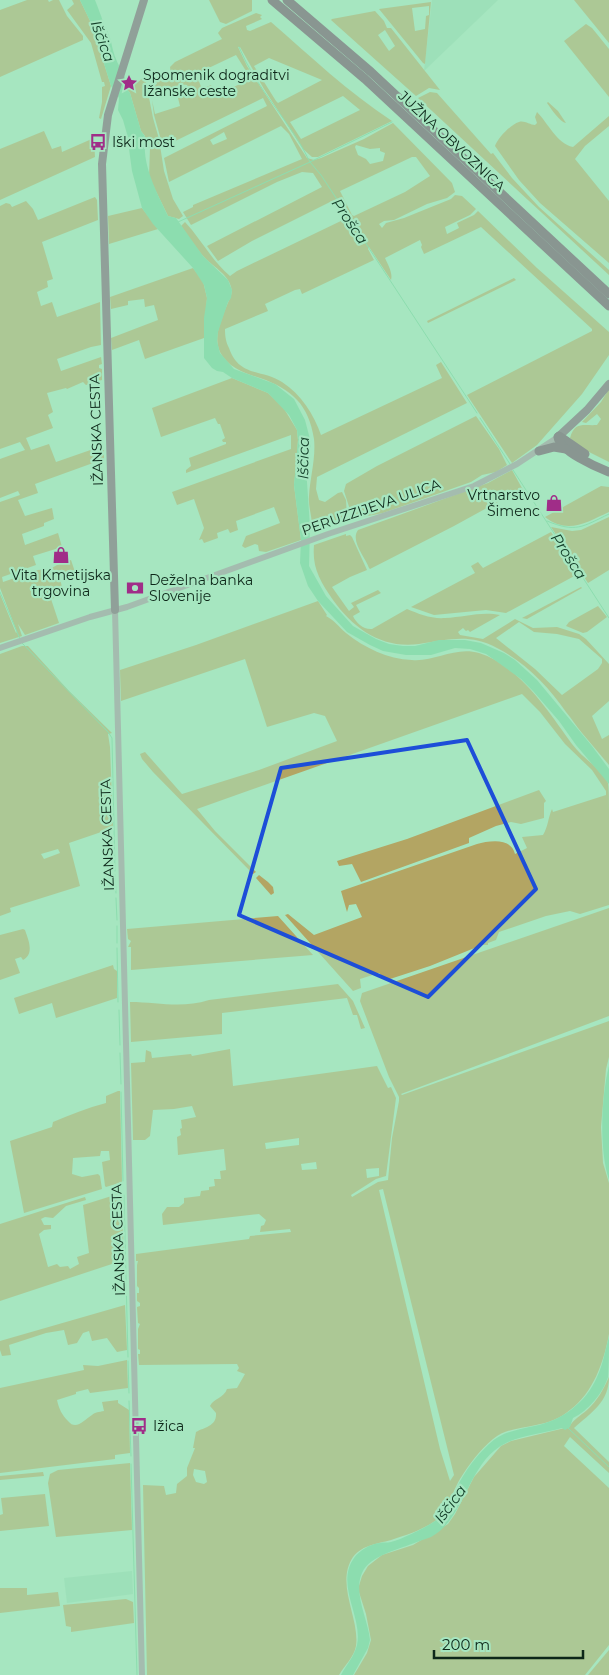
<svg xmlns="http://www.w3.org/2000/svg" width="609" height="1675" viewBox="0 0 609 1675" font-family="Montserrat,sans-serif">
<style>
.built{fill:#93dab1}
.green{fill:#b3a563;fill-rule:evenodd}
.water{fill:#6ed39b}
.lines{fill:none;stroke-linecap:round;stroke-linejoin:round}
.stream{stroke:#6ed39b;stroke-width:1}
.minor{stroke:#a38b9b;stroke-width:6}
.major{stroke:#774d6b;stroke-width:8}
.highway{stroke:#66365a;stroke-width:9}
.marked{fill:none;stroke:#1d4ed8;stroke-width:4;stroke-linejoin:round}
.labels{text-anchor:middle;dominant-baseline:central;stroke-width:4.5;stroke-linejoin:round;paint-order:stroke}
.poi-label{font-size:14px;fill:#0d2719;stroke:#a6e6c0;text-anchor:start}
.street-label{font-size:14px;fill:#0d2719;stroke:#a6e6c0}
.water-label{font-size:15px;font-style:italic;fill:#16412b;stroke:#a6e6c0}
</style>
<rect width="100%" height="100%" fill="#a6e6c0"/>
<g class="built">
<path d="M432 0H498L424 71Z"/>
<path d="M132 1571 133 1594 67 1603 64 1578Z"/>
</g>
<g class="green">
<path d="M27 0H48L49 2 53 0H59L67 16 83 36V40L0 77V10Z"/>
<path d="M72 0H80L92 25 111 86 101 119 99 118 102 102V87L105 86 104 82H102L91 43 67 10 74 4Z"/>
<path d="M209 0H252V11L226 24 220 22Z"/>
<path d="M574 0H609V43Z"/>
<path d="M431 2 425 64 423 63 379 9ZM429 6V15L426 16 425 29 415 31 412 8Z"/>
<path d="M375 11 384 21 387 28H391L440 90 429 88 416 96 331 20 332 19ZM385 30 395 46 389 51 378 35Z"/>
<path d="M256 13 262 15 260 17 262 19 246 26 247 30 250 31 271 22C310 56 348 92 392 121L318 157H312L303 149 264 89 240 47H238L247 66 307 158 314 160 321 158 364 139 393 123 452 183 455 192 447 198 427 204 394 220 384 221 379 224 382 228 386 223 404 218 451 199 455 195 462 196 476 209 470 215 445 227 447 234 459 228 457 223 474 215 478 211 537 268 609 332V355L582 394 537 445 512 463 467 395 592 331V329L481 227 424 254 421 247 422 245 420 240 385 258C388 265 393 273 391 280L369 247 368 249 374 260 302 294 300 289 295 290 265 304 268 311 225 329C225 337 226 342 229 348 239 377 261 369 282 382 301 394 314 415 321 435L442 378 436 365 441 362 467 403 317 477 316 489 319 500 325 502 338 493 342 492 346 500 347 517C335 520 323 524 312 526 312 516 308 506 309 496 310 478 316 458 314 439 309 405 292 389 260 378 245 373 228 368 220 352 213 337 221 319 227 305 230 298 233 294 231 287 228 274 212 266 203 256 195 247 188 236 181 226L185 222C201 239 212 261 230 276L237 271 345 219 332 201 252 241 218 261 207 246 322 187 313 173 302 172 277 182 191 225 183 212 193 207V205L302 159 289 134 281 126 169 182 164 158 267 106 263 98 163 147 154 115 152 100 155 114 180 106 178 98 187 94 186 90 188 88 187 85C178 84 167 88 162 96L152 97 150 86 157 84 156 81 160 79 162 82 168 79V77L171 74 170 67 175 62 222 39 218 33 222 28ZM236 55 251 79 216 95 211 85 202 89 196 74ZM269 58 322 80 278 103 276 101 254 66ZM343 96 360 110 301 139 290 122ZM224 132 227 139 213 145 210 140ZM356 145 370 149 380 148V151L385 153 383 161 370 164 366 159 358 155 355 147ZM412 157H416L430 176 405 192 354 216 352 215 340 191Z"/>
<path d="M586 24 592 28 609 49V97L564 41Z"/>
<path d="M145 77 153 118 159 139 164 171 173 199 183 216 179 219 168 216 149 177 150 148 145 146V136L141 131 130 93 126 88 127 85 128 87Z"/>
<path d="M430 92 437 93 491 154 493 153 512 178 539 207 609 270V275L418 98Z"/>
<path d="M548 102 558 111 566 123C560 122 552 110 547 103Z"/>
<path d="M537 112C548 123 557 144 573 147L609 116V126L585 146 575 159 609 201V263L540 203 519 180 495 146C498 138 510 125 519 122 524 120 530 125 535 125L537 123 535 117Z"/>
<path d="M44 131 52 149 61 146 62 152 94 138 95 157 0 200V149Z"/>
<path d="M95 197 97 200 98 220 42 242 53 279 47 281 48 287 37 292 41 306 52 302 57 317 100 302 101 345 91 347 57 359 61 371 101 357 102 364 99 365V368L102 369V380L86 385 83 382 67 389 66 388 47 393 53 412 48 415 53 428 26 438 31 450 49 444 56 462 102 446V450H104V459L35 484 38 493 18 500 25 516 52 508 54 519 44 523V526L22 534 25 545 58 533 62 547 33 556 36 565 2 577 3 582 38 570 50 569 57 565 71 560 76 575 60 579 64 595 51 599 59 623 25 635 18 624 22 636 0 643V594L16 633 17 632 0 588V502L20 495 18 491 0 498V459L25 450 20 442 0 449V206L6 203 10 204 12 207 26 201 33 209 38 220Z"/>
<path d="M142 208 158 229 109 244 108 216Z"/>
<path d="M193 268 203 281 207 298 204 338 145 359 139 340 112 350 111 338 158 320 154 305 145 307 144 299 128 301V305L111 309 110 297Z"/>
<path d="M514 278 516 280 428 323 427 321Z"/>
<path d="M232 378 268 393 283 407 297 430 298 440 297 453H295L297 460 294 485 301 540 266 552 259 551 258 545 255 544 245 548 242 546 246 536 280 523 274 507 236 521 238 530 230 533 228 529 217 533 218 538 204 543 202 539 199 540 204 528 194 499 177 505 172 492 291 449V435L186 473V470L191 466 189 458 226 444V442H223L222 440 225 438 220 424H218L215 418 161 437 152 408Z"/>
<path d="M609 389V462L581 448 570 438C575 421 583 426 597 425L601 419 597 414 586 423 582 422 601 402Z"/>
<path d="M476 416 499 449 507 465 496 472 482 475 471 482 383 513 358 518 352 516 344 491 346 484 377 466Z"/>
<path d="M512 470 523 490 505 498 454 526 370 569 369 568C365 557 350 541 358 530L488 483Z"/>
<path d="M601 486 609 487V512C587 522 568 535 545 517Z"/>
<path d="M609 517V570L588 583 551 527 572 531 581 530Z"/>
<path d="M551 532 576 570 578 574 506 613 486 610 434 615 411 607 475 573 471 566 478 562 483 568Z"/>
<path d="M346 534V536L350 535 352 537 367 570 350 577 332 587 349 611 354 607 351 603 378 590 381 593 356 605 360 612 353 616C356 623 364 630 372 629L407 609C419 614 431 619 445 618 464 617 482 611 500 615L470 632 468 630 466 631 463 628 458 632 460 635 483 639 515 619 533 628 557 627 579 634 586 639 609 664V701L592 716 602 739 609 735V765C600 754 591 744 582 733 576 726 572 719 566 712 549 687 525 662 497 648 469 633 448 640 419 644 382 649 354 629 333 600 320 581 312 568 314 545ZM519 622 534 632 557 634 579 639 602 659V663L598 669 562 695 535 669 496 638Z"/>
<path d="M581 587 582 588 527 619 522 618Z"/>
<path d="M318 601 327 615 326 616C334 620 339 627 346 633 365 648 387 659 412 660 435 662 455 646 479 653 520 666 548 711 572 744 582 758 600 767 608 783 609 790 609 802 609 810 609 841 609 873 609 905L580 914 570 911 546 916 499 932 496 940 488 943V945H482L430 966 390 979 384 978 379 973 360 979 361 988 353 991 285 915 288 914 314 935 362 917 356 904 349 905 347 912 341 891 477 844C489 841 511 837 515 854L527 848 522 837 543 835C548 827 548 818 552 809L553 812 606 795V791L592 770 565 744 540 712 522 694 197 809 215 831 256 872 253 874 153 772 142 759 140 754 145 752 182 794 259 770 337 741 325 716 314 713 267 727 245 659 121 701 120 670 196 645Z"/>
<path d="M598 606 607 617 587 632 583 633 566 626 569 622Z"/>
<path d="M22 646H28L69 691 112 733 108 734 110 747 113 828 69 843 80 886 10 908 11 912 0 916V654ZM58 849 60 853 44 859 41 854Z"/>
<path d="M539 790 546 801 544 803V818L521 824 511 822 496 826 469 838V843L361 882 352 864 339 866 337 861 407 839Z"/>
<path d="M259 875 268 882 273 887 274 893 271 895 256 878Z"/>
<path d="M609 908V1016L401 1094 402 1095 609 1021V1057L606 1069 601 1127 603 1163 609 1183C609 1217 609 1251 609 1285 609 1301 609 1319 609 1334 604 1362 593 1393 570 1410 561 1418 548 1423 536 1425 521 1429 506 1428 493 1439 480 1450 469 1464 460 1479 452 1492 448 1512 435 1521 424 1529 407 1535 394 1539 379 1544 363 1544 353 1557 335 1584 360 1618 356 1646 354 1657 345 1665 339 1675H147L143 1485 164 1486 166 1495 176 1493 177 1484 187 1476V1468L195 1448H193L196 1432C205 1427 217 1426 216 1413L210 1406C214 1398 224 1398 227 1389L237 1388 245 1374 237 1371 239 1368 237 1364 139 1365 138 1354H140V1350L138 1349V1329L140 1324 138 1323 137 1307 140 1306V1303L137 1301V1293H139V1288L137 1286V1265L138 1261H136V1254L249 1239 250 1236 291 1232 290 1229 260 1232 261 1226 264 1225 266 1220 259 1214 163 1225 162 1214 167 1207H179L184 1203V1198L200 1196 201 1191 209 1190V1187L215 1186 214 1179H221L220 1171 226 1170 224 1149 178 1155 177 1137 181 1135 180 1129 182 1128 181 1120 196 1117 192 1106 174 1109 153 1110 150 1136 145 1140H133L131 1063 145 1062 146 1050 151 1052 152 1058 191 1054 192 1056 230 1049 233 1086 377 1066 388 1088 391 1087 396 1098 386 1176 376 1179 351 1195 352 1197 378 1182 388 1180 392 1138 399 1101V1097L389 1077 360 1001 362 993ZM299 1138V1145L266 1149 265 1143ZM316 1162 317 1169 302 1170 301 1164ZM379 1168V1176L367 1178 366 1169ZM383 1189 454 1475 450 1481 440 1449 379 1190ZM194 1469 205 1471 207 1482 204 1484 196 1482 193 1475Z"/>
<path d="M278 916 313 955 131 970V947H128L131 941 128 939 127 929Z"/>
<path d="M23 929 25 930C28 939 35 954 23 960L21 957 15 959 20 973 0 980V935Z"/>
<path d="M113 965 114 969 117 971V998L56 1018 52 1003 19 1014 14 998Z"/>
<path d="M338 984 353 1001 365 1028 361 1029 357 1015H353L347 998 222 1013V1034L131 1042 130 1002C158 1002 181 1009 209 1000Z"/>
<path d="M118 1091H120L122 1182 106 1187 105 1186 102 1162 110 1160 109 1151H101L100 1156 73 1158 72 1174 82 1177 98 1174 100 1176 102 1189 24 1213 10 1141 52 1127 53 1122C70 1115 87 1108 106 1103V1096Z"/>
<path d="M118 1194 119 1198 122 1199 124 1260 0 1301V1224L85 1197 86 1200 66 1206 53 1218 45 1217 41 1219 44 1225H51V1229L44 1230 39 1234 48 1267 57 1264 60 1267 68 1266 70 1269 79 1264 77 1257 89 1253 83 1205Z"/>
<path d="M125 1305 127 1350 117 1352 107 1338 92 1341 89 1331 83 1333 77 1343 68 1345 64 1330 46 1333 9 1345 11 1355 2 1356 0 1350V1341Z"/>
<path d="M127 1360 128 1388 90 1393 88 1389 76 1392V1394L57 1400C59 1409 62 1415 68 1421 76 1431 84 1420 92 1415 95 1412 99 1412 104 1411L102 1402 118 1400V1403L129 1410 130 1453 115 1455V1459L0 1473V1388L84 1370 83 1365 98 1366Z"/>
<path d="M609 1377C609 1402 591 1413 574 1428L609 1462V1473L570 1437 564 1446 609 1488V1645L585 1675H354L367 1653 371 1640 366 1614 358 1589 362 1576 368 1566 382 1555 413 1545 448 1524 455 1514 474 1477 501 1446 511 1441 569 1427C574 1419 580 1416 587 1410 598 1400 603 1390 609 1377Z"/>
<path d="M130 1463 132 1530 56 1537 48 1483 50 1474 58 1470Z"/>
<path d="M43 1472 44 1476 0 1480V1476Z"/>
<path d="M45 1494 49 1526 0 1531V1515L3 1514 1 1498Z"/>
<path d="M0 1588H27V1595L58 1592 60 1606 0 1613Z"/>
<path d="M126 1599 133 1602 134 1623 71 1632V1627L66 1626 63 1605Z"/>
<path d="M609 1650V1675H588Z"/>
</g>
<g class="water">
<path d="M80 0H95C98 8 101 15 103 22 104 26 107 29 108 33 112 42 112 50 116 59 119 68 128 77 126 88L130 93 141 131 146 138C140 162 158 195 168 216L176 218 203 256 228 280 232 290 231 298 228 302 218 332 217 341 220 353 234 369 275 384 294 399 305 420 311 443 306 467 310 527 309 566 326 596 353 626 376 639 389 644 403 646H415L439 640H465L481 643 504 653 515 660 537 680 592 746 609 769V784L576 745 559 721 533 691 521 679 496 661 486 654 470 649 455 648 431 655H406L383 651 370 645 347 632 318 601 308 586 300 563 301 540 294 485 298 440 297 430 289 415 268 393 232 378 223 372 217 371 212 368 204 358V318L207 298 204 285 193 268 153 224 142 208 132 171 127 134 123 120 118 110 119 98 111 86 92 25Z"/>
<path d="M609 1066V1180C599 1150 601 1097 609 1066Z"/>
<path d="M609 1337C609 1350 609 1365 608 1377 603 1393 588 1411 573 1418L570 1427 565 1430 562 1428C544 1433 523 1435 506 1443 467 1462 467 1517 431 1537 427 1539 421 1540 417 1542 400 1549 370 1555 362 1573 353 1593 368 1619 370 1640L368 1648 353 1675H341C346 1665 354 1657 357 1645 363 1617 335 1585 354 1558 360 1550 370 1544 380 1543 383 1542 387 1543 391 1542 400 1540 427 1527 435 1521 448 1513 451 1499 457 1487 465 1471 476 1456 489 1444 502 1432 516 1430 534 1426 561 1421 586 1403 597 1377 603 1365 605 1350 609 1337Z"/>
</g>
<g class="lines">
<g class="stream">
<path d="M239 47C256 89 291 122 310 162L392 122"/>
<path d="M178 222 310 162 321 175 477 413"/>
<path d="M480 418 510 464"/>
<path d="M513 470 609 618"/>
<path d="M547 521C576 533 582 527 609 514"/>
<path d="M0 592 20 639"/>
<path d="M22 643 108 732 112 738 115 871"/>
<path d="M115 875 116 893"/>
<path d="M116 898 117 920"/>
<path d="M117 926V943"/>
<path d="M117 948 118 1002"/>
<path d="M119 1010 120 1045"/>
<path d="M120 1053 121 1084"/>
<path d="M121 1092 123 1181"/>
<path d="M124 1195 128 1357"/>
<path d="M128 1361 129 1393"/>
<path d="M129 1401 131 1456"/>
<path d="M568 1428 609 1467"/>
<path d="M131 1464 137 1675"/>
</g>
<g class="minor">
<path d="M115 610 142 1675"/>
<path d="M0 648 90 617 127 607 328 534 474 486 517 464 558 437"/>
</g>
<g class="major">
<path d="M558 437 587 410 609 384"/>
<path d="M115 610 102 164 108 115 144 0"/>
</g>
<g class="highway">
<path d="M272 0 365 79 609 306"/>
<path d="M287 0 371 72 609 294"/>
<path d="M559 436 585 454"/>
<path d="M558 437C560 451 596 467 609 472"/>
<path d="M539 451 554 447 566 449"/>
</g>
</g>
<path d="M0 0H609V1675H0ZM467 740 536 889 428 997 239 915 281 768Z" fill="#a6e6c0" fill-opacity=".55" fill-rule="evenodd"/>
<path class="marked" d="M467 740 536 889 428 997 239 915 281 768Z"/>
<defs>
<g id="sight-bare" transform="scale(1.35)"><path d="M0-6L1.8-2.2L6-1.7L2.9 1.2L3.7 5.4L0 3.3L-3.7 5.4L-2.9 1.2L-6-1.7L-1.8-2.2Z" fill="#a02d88" stroke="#a6e6c0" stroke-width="2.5" paint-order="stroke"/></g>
<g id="bus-bare" transform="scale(1.35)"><path d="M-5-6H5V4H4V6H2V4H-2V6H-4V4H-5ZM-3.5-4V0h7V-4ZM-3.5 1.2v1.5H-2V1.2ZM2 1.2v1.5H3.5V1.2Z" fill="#a02d88" stroke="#a6e6c0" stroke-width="2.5" paint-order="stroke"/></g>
<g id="shop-bare" transform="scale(1.35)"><path d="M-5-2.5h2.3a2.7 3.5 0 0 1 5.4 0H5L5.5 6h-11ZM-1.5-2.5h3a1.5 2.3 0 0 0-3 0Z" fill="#a02d88" stroke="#a6e6c0" stroke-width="2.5" paint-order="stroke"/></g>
<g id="bank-bare" transform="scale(1.35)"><path d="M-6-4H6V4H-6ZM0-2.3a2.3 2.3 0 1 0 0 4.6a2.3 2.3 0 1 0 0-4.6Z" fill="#a02d88" stroke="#a6e6c0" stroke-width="2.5" paint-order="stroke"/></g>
</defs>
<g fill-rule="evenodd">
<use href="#sight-bare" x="129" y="83"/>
<use href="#bus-bare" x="98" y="142"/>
<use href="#shop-bare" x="554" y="503"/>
<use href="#shop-bare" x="61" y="555"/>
<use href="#bank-bare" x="135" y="588"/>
<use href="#bus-bare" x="139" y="1426"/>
</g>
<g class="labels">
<g class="poi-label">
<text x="143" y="75">Spomenik dograditvi<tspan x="143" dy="16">Ižanske ceste</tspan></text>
<text x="112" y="142">Iški most</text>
<text x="540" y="495" text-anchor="end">Vrtnarstvo<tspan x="540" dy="16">Šimenc</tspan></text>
<text x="61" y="575" text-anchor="middle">Vita Kmetijska<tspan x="61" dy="16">trgovina</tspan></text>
<text x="149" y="580">Deželna banka<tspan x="149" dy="16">Slovenije</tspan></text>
<text x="153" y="1426">Ižica</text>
</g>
<g class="street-label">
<text transform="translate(452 141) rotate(43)">JUŽNA OBVOZNICA</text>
<text transform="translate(96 430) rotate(-92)">IŽANSKA CESTA</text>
<text transform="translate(371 507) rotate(-19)">PERUZZIJEVA ULICA</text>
<text transform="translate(107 835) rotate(-92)">IŽANSKA CESTA</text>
<text transform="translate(118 1240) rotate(-92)">IŽANSKA CESTA</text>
</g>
<g class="water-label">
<text transform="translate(103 41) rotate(70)">Iščica</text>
<text transform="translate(350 221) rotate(56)">Prošca</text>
<text transform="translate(303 458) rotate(-89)">Iščica</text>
<text transform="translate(569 556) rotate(57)">Prošca</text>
<text transform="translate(450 1504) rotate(-54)">Iščica</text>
</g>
</g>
<path d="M434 1650v8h149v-8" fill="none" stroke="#0d2719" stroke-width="2.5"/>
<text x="442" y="1650" font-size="15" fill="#0d2719" stroke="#a6e6c0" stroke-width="4" paint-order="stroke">200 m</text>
</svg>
